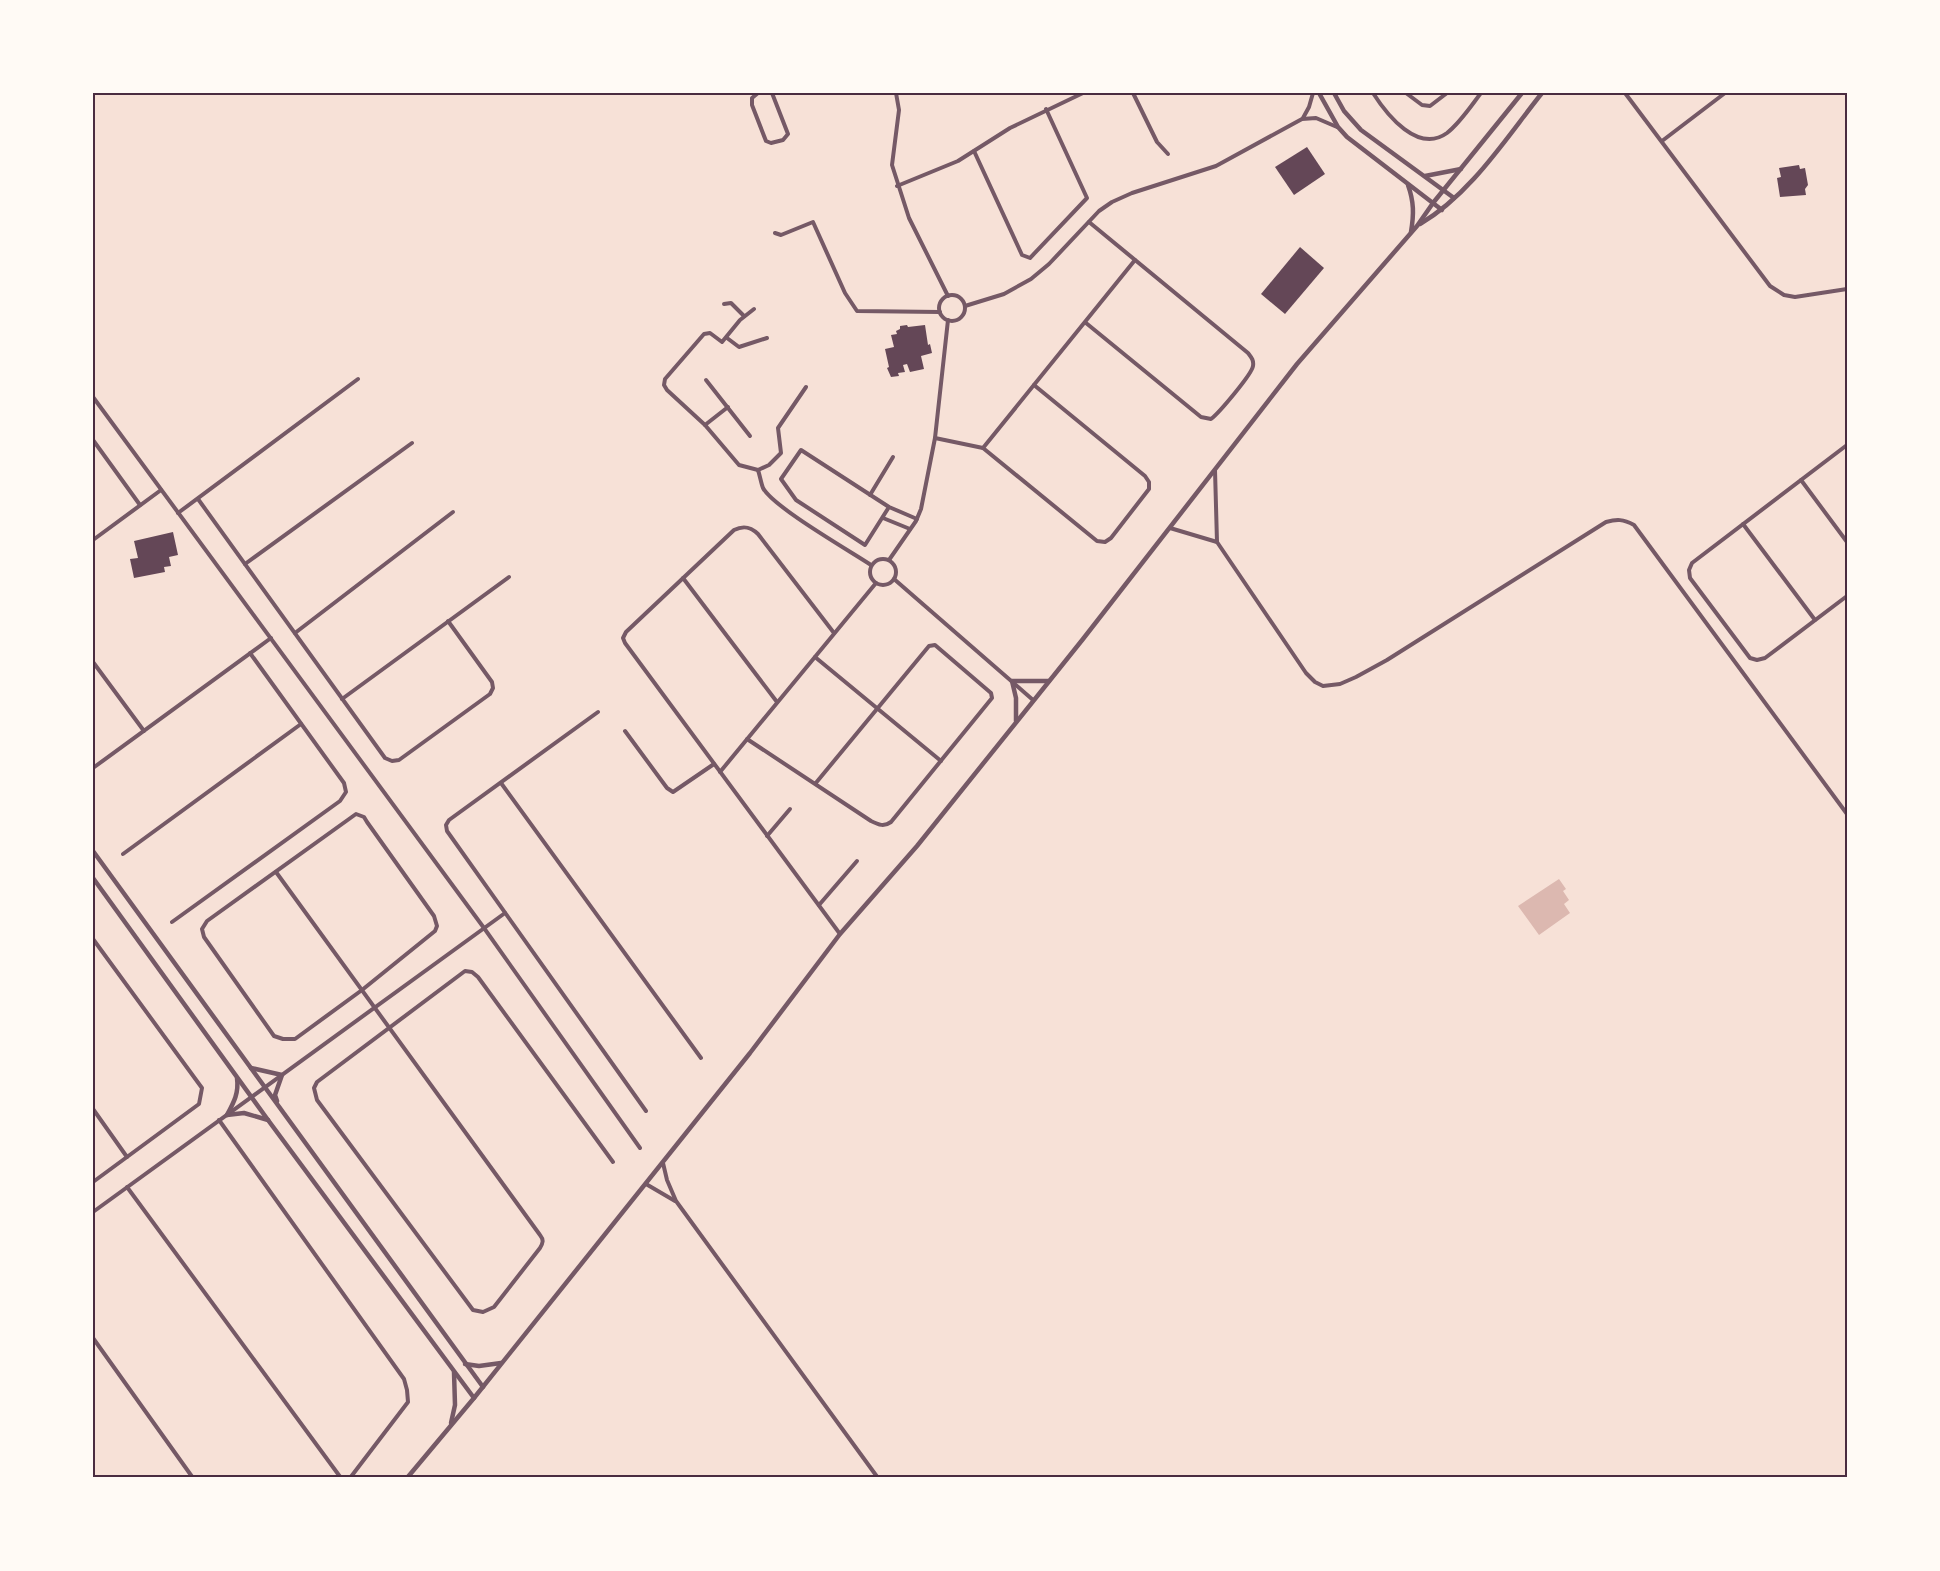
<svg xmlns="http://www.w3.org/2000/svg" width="1940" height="1571" viewBox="0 0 1940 1571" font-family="Poppins,sans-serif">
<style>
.water{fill:#dcb8b0}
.building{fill:#644757}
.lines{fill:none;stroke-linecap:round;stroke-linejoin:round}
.minor{stroke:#755966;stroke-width:4}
.tertiary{stroke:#755966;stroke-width:4.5}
.neatline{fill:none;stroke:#4a2c40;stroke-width:2}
</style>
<rect width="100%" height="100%" fill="#f7e1d7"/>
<path class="water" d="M1559 879 1566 889 1563 891 1569 900 1564 904 1570 913 1539 935 1518 906Z"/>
<g class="building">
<path d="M1307 147 1325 174 1294 195 1275 167Z"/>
<path d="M1799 165 1800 169 1805 168 1808 185 1805 189 1806 195 1780 197 1777 178 1781 177 1779 168Z"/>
<path d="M1300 247 1324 268 1285 314 1261 294Z"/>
<path d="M907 325 908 327 925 325 928 345 930 344 932 353 921 356 924 369 910 372 907 364 903 365 905 372 898 373 899 376 891 377 887 368 889 367 885 349 894 347 891 335 897 334 896 331 900 329V326Z"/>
<path d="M173 532 178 555 169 557 171 566 164 567 165 572 134 578 130 559 138 558 134 541Z"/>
</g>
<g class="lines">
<g class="minor">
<path d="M758 93 752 98V105L766 141 771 143 783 140 788 134 772 93"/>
<path d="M896 93 899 110 892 165 909 218 948 296"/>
<path d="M1133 93 1157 142 1168 154"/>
<path d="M1373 93C1387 115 1418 154 1447 133 1460 123 1471 106 1481 93"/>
<path d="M1406 93 1422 105 1430 106 1447 93"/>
<path d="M1625 93 1770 286 1784 295 1795 297 1847 289"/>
<path d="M1303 118 1309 107 1313 93"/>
<path d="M1662 141 1725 93"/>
<path d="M974 151 1022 255 1030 258 1087 198 1046 109"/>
<path d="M897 186 958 161 1010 128 1083 93"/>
<path d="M775 233 781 235 813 222 845 293 857 311 940 312"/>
<circle cx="952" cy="308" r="13"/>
<path d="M724 304 731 303 744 316"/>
<path d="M965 306 1004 294 1031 279 1049 264 1099 211 1112 202 1132 193 1216 166 1302 119 1316 118 1337 127"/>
<path d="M754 309 740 320 722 342 710 333 704 334 665 379 664 385 667 390 705 425 739 465 758 470 769 465 781 453 778 428 806 387"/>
<path d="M1086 323 1201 417 1211 419C1219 413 1252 374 1253 366 1254 360 1251 357 1248 353L1089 222"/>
<path d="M727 338 739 347 767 338"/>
<path d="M706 380 750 436"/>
<path d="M93 397 484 928 640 1148"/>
<path d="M705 425 728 407"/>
<path d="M935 438 983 448 1097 541 1105 542 1111 538 1149 489V482L1145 476 1034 385"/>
<path d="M93 440 140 505"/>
<path d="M1847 445 1692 563 1689 570 1690 578 1750 658 1757 660 1765 658 1847 596"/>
<path d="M983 448 1135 260"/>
<path d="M758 470C760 476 761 483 763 488 773 507 850 551 871 565"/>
<path d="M1215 470 1217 542 1306 673 1315 682 1323 686 1340 684 1356 677 1387 660 1606 522C1617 519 1623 519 1634 525L1847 814"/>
<path d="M1801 480 1847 542"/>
<path d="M870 495 893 457"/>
<path d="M198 499 385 758 392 761 399 760 490 694 493 688 492 682 448 621"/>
<path d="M889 507 865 545 796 500 781 479 801 450 889 507 917 519"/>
<path d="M178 513 358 379"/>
<path d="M883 518 910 529"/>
<path d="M1743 524 1815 620"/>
<path d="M1170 528 1217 542"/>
<path d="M93 540 161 490"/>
<circle cx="883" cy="572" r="13"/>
<path d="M889 560 916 521 921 509 935 438 948 320"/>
<path d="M245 564 412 443"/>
<path d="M683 578 777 702"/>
<path d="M894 579 1033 700"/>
<path d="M295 633 453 512"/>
<path d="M834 633 758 534C751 527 744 525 734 530L626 632 623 638 625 643 840 934"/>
<path d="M815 657 941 761"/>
<path d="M93 662 144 731"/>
<path d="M342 699 509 577"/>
<path d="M598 712 449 820 446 825 447 831 646 1111"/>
<path d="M625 731 667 788 673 792 714 764"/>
<path d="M747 739 871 821C879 825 884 827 891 822L992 698 991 693 935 645 929 646 815 784"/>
<path d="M93 768 271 638"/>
<path d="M720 772 876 583"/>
<path d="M501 783 701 1058"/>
<path d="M356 814 364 817 367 822 434 916 437 926 435 931 362 990 295 1039H283L274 1036 204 937 202 929 207 921Z"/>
<path d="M767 836 790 809"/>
<path d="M123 854 301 724"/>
<path d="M276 872C364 993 452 1114 540 1235 544 1240 543 1243 540 1248L494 1307 483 1312 473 1310 317 1100 314 1088 317 1082 465 971 472 972 478 977 613 1162"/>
<path d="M819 905 857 861"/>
<path d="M172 922 340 801 346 792 344 783 250 653"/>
<path d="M93 939 202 1088 199 1104 93 1182"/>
<path d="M93 1109 127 1157"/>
<path d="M219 1120 404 1379 407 1390 408 1402 350 1478"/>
<path d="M663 1163 667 1180 676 1201 878 1478"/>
<path d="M646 1184 675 1201"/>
<path d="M127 1187 341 1478"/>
<path d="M93 1212 505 913"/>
<path d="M93 1338 193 1478"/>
</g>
<g class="tertiary">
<path d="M1319 93 1338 127 1347 137 1442 210"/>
<path d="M1334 93 1344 111 1361 130 1454 198"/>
<path d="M1425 176 1461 169"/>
<path d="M1408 185C1414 202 1414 214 1411 232"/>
<path d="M1420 224C1471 194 1506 138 1542 93"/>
<path d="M1016 721V698L1012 681H1049"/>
<path d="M93 851 483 1387"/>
<path d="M93 878 268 1120 474 1398"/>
<path d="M251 1068 282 1075 275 1095 277 1101"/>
<path d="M227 1115 244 1113 268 1120"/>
<path d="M227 1115C234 1102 239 1093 237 1078"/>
<path d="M465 1364 479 1366 501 1363"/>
<path d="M451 1423 455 1405 454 1372"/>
<path d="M407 1478 474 1398 750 1053 840 934 917 846 1083 639 1297 364 1417 226 1433 203 1522 93"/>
</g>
</g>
<rect width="1940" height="1571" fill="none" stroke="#fffaf5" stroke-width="189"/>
<rect x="94" y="94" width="1752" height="1382" class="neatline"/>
</svg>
